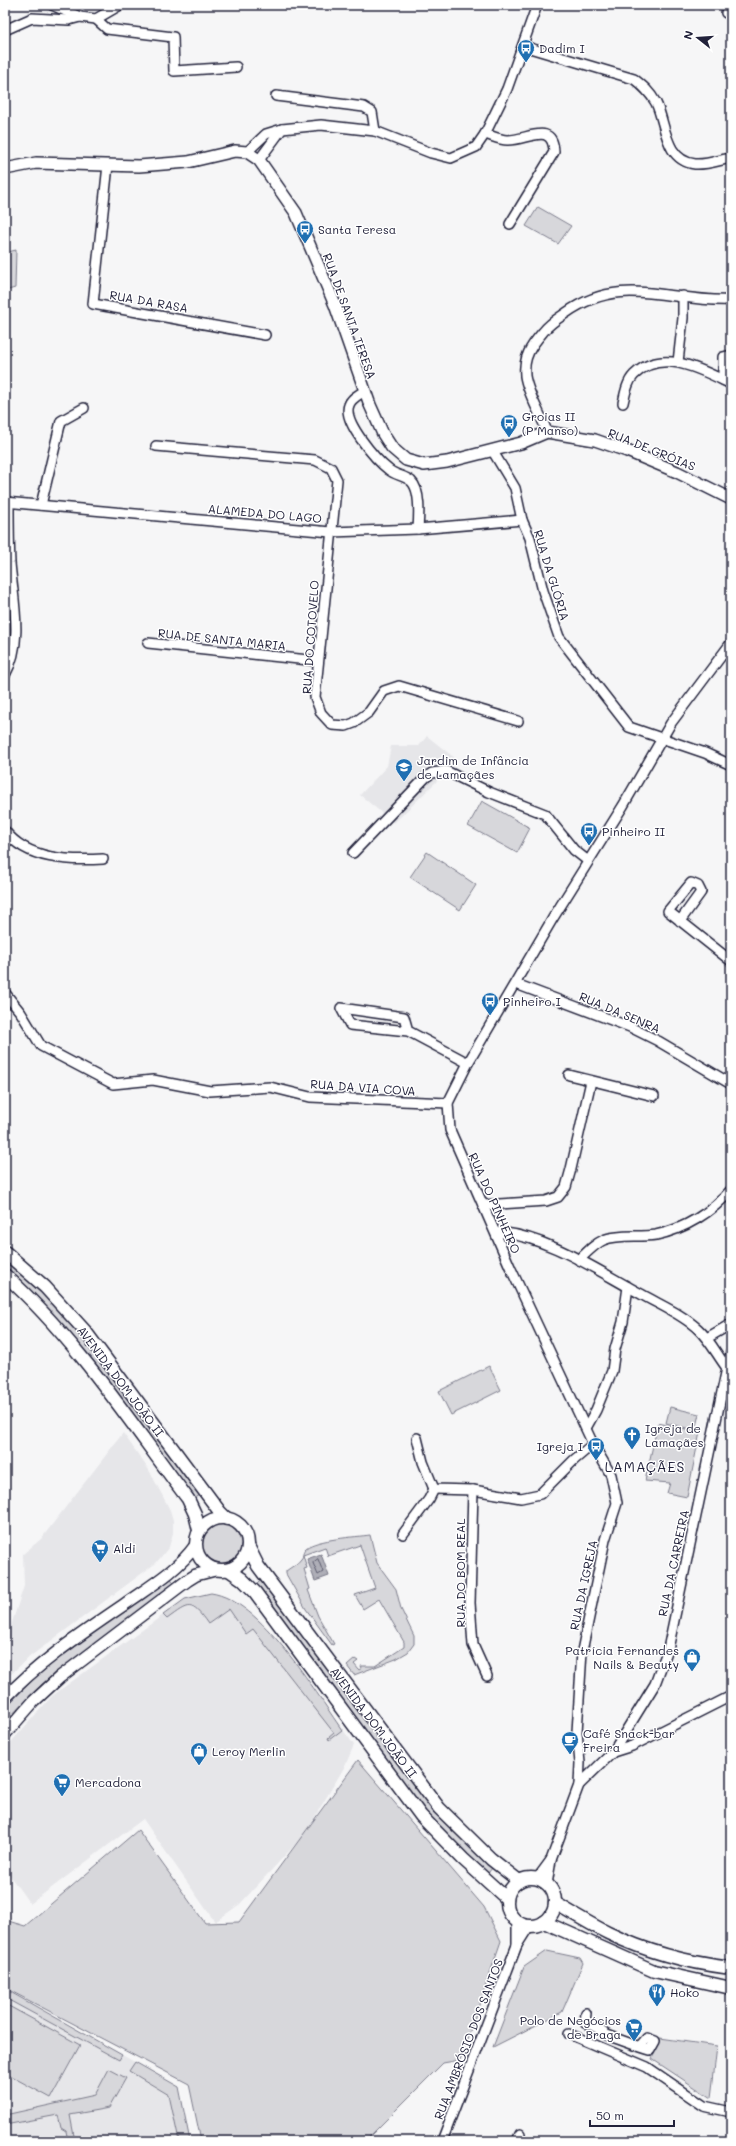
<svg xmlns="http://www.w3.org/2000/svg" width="736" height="2146" viewBox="0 0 736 2146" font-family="Mali,sans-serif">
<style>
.built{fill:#e6e6e9}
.green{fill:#d7d7db;stroke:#7c7c8b}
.water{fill:#aeaeb7;stroke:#767685}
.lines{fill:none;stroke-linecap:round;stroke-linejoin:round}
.shore{stroke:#5a5a6d;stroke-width:1}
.minor-casing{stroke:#22223b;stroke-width:12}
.tertiary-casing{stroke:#22223b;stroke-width:14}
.secondary-casing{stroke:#22223b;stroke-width:15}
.minor{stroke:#fff;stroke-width:9}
.tertiary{stroke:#fff;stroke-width:11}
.secondary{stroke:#fff;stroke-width:12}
.labels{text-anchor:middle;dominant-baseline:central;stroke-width:3;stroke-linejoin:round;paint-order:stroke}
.poi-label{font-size:12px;fill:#22223b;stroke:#fff;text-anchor:start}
.street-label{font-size:12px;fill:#22223b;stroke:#fff}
.quarter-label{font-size:14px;letter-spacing:1px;fill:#22223b;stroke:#fff}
</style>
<rect width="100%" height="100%" fill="#f6f6f7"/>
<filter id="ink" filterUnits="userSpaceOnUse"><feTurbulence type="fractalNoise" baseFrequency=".025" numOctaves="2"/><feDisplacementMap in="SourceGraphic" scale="8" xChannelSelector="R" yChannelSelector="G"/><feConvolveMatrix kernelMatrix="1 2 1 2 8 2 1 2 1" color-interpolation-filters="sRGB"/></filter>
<g filter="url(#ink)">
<g class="built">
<path d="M427 736 456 759 446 777 439 779 394 823 360 795 387 766 391 746H419Z"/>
<path d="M123 1433 149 1470 170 1510 173 1520V1533L169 1547 156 1563 28 1658 5 1680V1644L24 1586 23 1554 41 1539Z"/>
<path d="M211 1593 227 1597 255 1616 290 1657 354 1745 345 1766 304 1835 240 1904 215 1922 143 1819 30 1904 5 1869V1749L52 1696 185 1599Z"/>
<path d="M5 1989 179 2087 190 2141H5Z"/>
</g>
<g class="green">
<path d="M538 207 571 226 558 244 526 226Z"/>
<path d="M5 240 8 252 16 250 15 288 5 291Z"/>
<path d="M482 801 530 828 517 853 468 826Z"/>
<path d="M427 852 476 885 460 910 410 877Z"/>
<path d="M5 1258 49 1298 86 1340 200 1495 194 1499C135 1419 80 1335 5 1268Z"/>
<path d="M489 1366 501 1390 451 1415 439 1391Z"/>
<path d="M670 1407 699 1414 695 1430 666 1423Z"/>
<path d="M658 1423 700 1432 687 1497 667 1493 670 1483 645 1481Z"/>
<circle cx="222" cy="1544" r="20"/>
<path d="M370 1535 377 1563 396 1589 401 1609 414 1636V1644L408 1652 396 1659 354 1675 347 1666 355 1659 358 1661 354 1664 359 1670 362 1668 361 1666H375L404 1647V1642L379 1599 363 1609 355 1595 375 1588 360 1545 328 1556 325 1547 303 1555 307 1568 304 1569 310 1589 308 1590 318 1616 334 1644 332 1645 306 1609 286 1574V1571C291 1567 298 1564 301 1559 304 1556 302 1551 306 1548 317 1539 356 1537 370 1535Z"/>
<path d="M170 1577 174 1583 42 1684 5 1722V1708L37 1676 57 1660Z"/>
<path d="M262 1580 423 1794 462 1839 493 1867 488 1873 453 1844 415 1799 255 1585Z"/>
<path d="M211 1593C261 1600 314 1690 342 1730L329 1740 328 1738 334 1733 253 1629 246 1634 229 1609 208 1624C191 1600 189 1603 167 1619L163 1615 185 1599Z"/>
<path d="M358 1760 484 1907 501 1941 460 2060 443 2063 365 2141H201L189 2084 5 1988V1920L25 1926 138 1830 205 1923 239 1922Z"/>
<path d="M547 1951 580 1958 583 1963 562 2012 493 2047 524 1967Z"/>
<path d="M5 1989 122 2055 119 2060 5 1998Z"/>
<path d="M5 2004 80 2045 51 2098 5 2073Z"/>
<path d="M660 2038 717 2046 711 2098 652 2059Z"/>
<path d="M135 2062 179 2087 190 2141H179L169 2095 129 2071Z"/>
<path d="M109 2069 126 2078 109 2108 70 2115 75 2141H68L66 2131 61 2128 58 2115 5 2125V2115L95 2095Z"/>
</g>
<path class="water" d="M321 1554 329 1576 315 1581 307 1559Z"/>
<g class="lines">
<path class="shore" d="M318 1559 323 1572 318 1575 313 1563Z"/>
<g class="minor-casing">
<g id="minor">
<path d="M52 5 80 17 96 19 120 5"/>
<path d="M726 13 728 5"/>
<path d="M96 19 107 29 173 37 174 71 236 67"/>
<path d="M5 30 32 18 69 20 80 17"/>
<path d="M523 46 634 79C643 86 650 92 656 103 666 123 664 160 695 164 706 165 720 160 731 158"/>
<path d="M276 96 364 107 372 112 375 131"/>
<path d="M485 134C492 136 500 140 507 140 526 141 553 120 554 152L510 224"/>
<path d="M247 152 266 134 282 129 321 125 375 131 431 153 451 158 476 147 485 134 507 89 537 5"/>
<path d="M259 160 282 129"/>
<path d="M108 165 93 304 265 335"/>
<path d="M678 362 683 318V296"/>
<path d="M723 380V357L731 355"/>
<path d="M364 391C359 395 351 398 349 405 342 421 376 460 389 470 395 475 405 476 411 481 421 490 419 516 418 529"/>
<path d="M623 403C625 394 627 382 634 375 662 347 702 370 731 384"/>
<path d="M547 432C541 414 528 395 525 376 523 357 531 346 543 332 549 324 557 319 566 313 622 273 671 303 731 300"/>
<path d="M156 446 315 460 331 468 337 480 315 697 321 713 332 725 346 726 354 723 369 712 384 691 399 686 518 721"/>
<path d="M492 450 515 488 522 520 530 538 543 591 559 637 629 727 705 753 731 765"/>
<path d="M5 502 331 532 418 529 522 520"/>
<path d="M41 505 61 421 84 408"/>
<path d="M148 643 318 661"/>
<path d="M5 675C24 642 13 600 10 563 9 543 9 522 9 502"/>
<path d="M5 831C27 860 70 861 103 859"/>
<path d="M353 853 426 777 432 773 446 771 489 792 545 814 574 850 588 861"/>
<path d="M680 921 701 892 698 886 691 883 668 911 731 961"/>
<path d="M516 984 630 1027 658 1041 731 1084"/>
<path d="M5 993 21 1013 41 1046 113 1084 153 1080 210 1091 270 1087 310 1097 448 1103"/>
<path d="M408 1031 404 1017 341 1008 350 1025 408 1031 468 1063"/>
<path d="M569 1075 654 1096"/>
<path d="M483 1205 546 1201 558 1197 566 1187 571 1169 591 1081"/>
<path d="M496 1232C546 1235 598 1271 641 1294 660 1305 682 1314 698 1329 710 1340 717 1355 727 1368L668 1649 655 1684 613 1752"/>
<path d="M579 1260C600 1239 604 1236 635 1236 642 1236 649 1236 656 1235 685 1229 712 1212 731 1190"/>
<path d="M707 1338 731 1324"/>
<path d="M727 1368 731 1353"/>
<path d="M586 1428 596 1410 612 1371 615 1349 623 1322 628 1287"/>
<path d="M417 1438 423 1462 434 1489 473 1490 521 1498 540 1494 574 1460 593 1444"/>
<path d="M473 1490 470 1603 473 1645 487 1676"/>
<path d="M403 1534 429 1499 434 1489"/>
<path d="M579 1785 613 1752 632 1746 731 1696"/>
<path d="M537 1879 551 1860"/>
<path d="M547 1884 551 1860 579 1785 580 1763 577 1732 582 1651 605 1540 617 1503 611 1475 593 1444 511 1269 450 1130 448 1103 468 1063 553 918 623 806 671 723 731 643"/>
<path d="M517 1945V1922"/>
<path d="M586 2013 585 2023C600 2026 597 2030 607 2035 621 2040 636 2046 650 2050L655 2041 647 2038 640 2046"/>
<path d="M569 2034 647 2067 704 2106 731 2112"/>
<path d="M442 2141 517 1945 529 1926"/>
<path d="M517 2141 520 2134"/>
</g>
</g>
<g class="tertiary-casing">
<g id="tertiary">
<path d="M5 169 36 163 139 166 188 162 235 151 247 152 259 160 296 213 335 305 370 405 383 434 392 448 406 460 424 465 447 462 521 443 547 432 595 440 627 451 677 472 731 499"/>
<path d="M5 1698C40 1661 83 1633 125 1604 149 1587 178 1570 195 1546"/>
<path d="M5 1734 34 1701 60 1677 188 1580 196 1575 215 1570"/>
</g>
</g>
<g class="secondary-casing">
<g id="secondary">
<path d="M5 1252 45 1287 85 1331 220 1512 227 1519"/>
<path d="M5 1275C77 1340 130 1422 188 1499L195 1514 199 1530"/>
<circle cx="222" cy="1544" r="26"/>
<path d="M248 1546 258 1566 439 1808 491 1859 519 1881"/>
<path d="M229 1570 242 1579 255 1592 421 1816 463 1859 507 1899"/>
<circle cx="531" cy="1902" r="24"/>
<path d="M555 1903C572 1913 590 1924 608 1933 645 1951 690 1963 731 1968"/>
<path d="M544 1922 654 1971 731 1988"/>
</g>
</g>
<use href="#minor" class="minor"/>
<use href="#tertiary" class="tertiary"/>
<use href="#secondary" class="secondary"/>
</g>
</g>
<defs>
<g id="bus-pin" transform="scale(0.9)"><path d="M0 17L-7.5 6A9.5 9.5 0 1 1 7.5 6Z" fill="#1f6fb2" stroke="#fff"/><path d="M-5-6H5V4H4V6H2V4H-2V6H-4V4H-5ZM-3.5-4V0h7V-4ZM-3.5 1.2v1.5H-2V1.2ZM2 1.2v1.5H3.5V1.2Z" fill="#fff"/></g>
<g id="school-pin" transform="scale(0.9)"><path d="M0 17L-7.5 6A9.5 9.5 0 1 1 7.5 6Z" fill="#1f6fb2" stroke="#fff"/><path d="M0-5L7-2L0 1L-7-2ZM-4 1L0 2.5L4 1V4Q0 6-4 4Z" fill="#fff"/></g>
<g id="church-pin" transform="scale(0.9)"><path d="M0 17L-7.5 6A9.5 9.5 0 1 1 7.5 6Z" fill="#1f6fb2" stroke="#fff"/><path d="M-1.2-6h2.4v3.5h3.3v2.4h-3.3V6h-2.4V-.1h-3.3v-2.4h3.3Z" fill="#fff"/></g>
<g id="supermarket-pin" transform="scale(0.9)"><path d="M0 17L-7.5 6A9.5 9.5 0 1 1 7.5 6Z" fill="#1f6fb2" stroke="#fff"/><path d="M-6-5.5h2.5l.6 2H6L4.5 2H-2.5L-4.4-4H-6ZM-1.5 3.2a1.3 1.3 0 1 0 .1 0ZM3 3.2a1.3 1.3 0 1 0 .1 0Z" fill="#fff"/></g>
<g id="shop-pin" transform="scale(0.9)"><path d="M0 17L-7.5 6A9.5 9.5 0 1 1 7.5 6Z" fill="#1f6fb2" stroke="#fff"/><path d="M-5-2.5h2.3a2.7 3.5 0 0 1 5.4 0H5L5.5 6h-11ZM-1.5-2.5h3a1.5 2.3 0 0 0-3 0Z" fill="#fff"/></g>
<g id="cafe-pin" transform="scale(0.9)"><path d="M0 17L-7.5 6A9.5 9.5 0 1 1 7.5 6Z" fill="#1f6fb2" stroke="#fff"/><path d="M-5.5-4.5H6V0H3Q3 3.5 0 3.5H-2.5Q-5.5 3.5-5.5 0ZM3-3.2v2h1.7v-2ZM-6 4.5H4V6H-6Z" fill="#fff"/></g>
<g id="restaurant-pin" transform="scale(0.9)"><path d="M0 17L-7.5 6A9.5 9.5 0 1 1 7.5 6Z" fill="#1f6fb2" stroke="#fff"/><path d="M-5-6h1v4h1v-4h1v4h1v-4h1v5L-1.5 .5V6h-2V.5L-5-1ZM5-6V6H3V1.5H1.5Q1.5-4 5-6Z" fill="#fff"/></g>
</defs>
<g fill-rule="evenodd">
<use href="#bus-pin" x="526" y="48"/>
<use href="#bus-pin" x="305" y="229"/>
<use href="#bus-pin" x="509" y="423"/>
<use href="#school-pin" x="404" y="767"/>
<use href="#bus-pin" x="589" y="831"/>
<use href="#bus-pin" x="490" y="1001"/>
<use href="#church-pin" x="632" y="1435"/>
<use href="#bus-pin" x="596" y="1446"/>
<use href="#supermarket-pin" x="100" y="1548"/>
<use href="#shop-pin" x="692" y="1657"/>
<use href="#cafe-pin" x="570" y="1740"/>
<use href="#shop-pin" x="199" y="1751"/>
<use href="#supermarket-pin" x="62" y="1782"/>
<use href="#restaurant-pin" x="657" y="1992"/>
<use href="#supermarket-pin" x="634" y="2027"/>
</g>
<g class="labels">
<g class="poi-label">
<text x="539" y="48">Dadim I</text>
<text x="318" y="229">Santa Teresa</text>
<text x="522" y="416">Groias II<tspan x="522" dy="14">(P Manso)</tspan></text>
<text x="417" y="760">Jardim de Infância<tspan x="417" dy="14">de Lamaçães</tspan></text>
<text x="602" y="831">Pinheiro II</text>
<text x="503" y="1001">Pinheiro I</text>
<text x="645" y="1428">Igreja de<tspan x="645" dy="14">Lamaçães</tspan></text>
<text x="583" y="1446" text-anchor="end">Igreja I</text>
<text x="113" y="1548">Aldi</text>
<text x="679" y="1650" text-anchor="end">Patrícia Fernandes<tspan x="679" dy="14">Nails &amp; Beauty</tspan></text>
<text x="583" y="1733">Café Snack-bar<tspan x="583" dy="14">Freira</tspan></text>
<text x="212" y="1751">Leroy Merlin</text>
<text x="75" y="1782">Mercadona</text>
<text x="670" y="1992">Hoko</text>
<text x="621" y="2020" text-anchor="end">Polo de Negócios<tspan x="621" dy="14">de Braga</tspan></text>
</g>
<g class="street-label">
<text transform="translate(149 301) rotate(10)">RUA DA RASA</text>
<text transform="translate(350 316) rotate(70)">RUA DE SANTA TERESA</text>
<text transform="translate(652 449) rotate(22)">RUA DE GRÓIAS</text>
<text transform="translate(265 513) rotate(5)">ALAMEDA DO LAGO</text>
<text transform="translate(552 575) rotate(73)">RUA DA GLÓRIA</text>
<text transform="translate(310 637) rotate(-86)">RUA DO COTOVELO</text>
<text transform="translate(222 639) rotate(6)">RUA DE SANTA MARIA</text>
<text transform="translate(620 1012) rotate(23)">RUA DA SENRA</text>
<text transform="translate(363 1087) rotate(4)">RUA DA VIA COVA</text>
<text transform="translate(495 1203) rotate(66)">RUA DO PINHEIRO</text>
<text transform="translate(121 1381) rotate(53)">AVENIDA DOM JOÃO II</text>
<text transform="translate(673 1563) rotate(-78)">RUA DA CARREIRA</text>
<text transform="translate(460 1573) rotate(-90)">RUA DO BOM REAL</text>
<text transform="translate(583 1585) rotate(-78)">RUA DA IGREJA</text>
<text transform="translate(374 1722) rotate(53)">AVENIDA DOM JOÃO II</text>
<text transform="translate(468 2039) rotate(-69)">RUA AMBRÓSIO DOS SANTOS</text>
</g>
<g class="quarter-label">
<text x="645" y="1466">LAMAÇÃES</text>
</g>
</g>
<rect width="736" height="2146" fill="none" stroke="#fff" stroke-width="20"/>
<rect x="10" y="10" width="716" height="2126" fill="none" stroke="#22223b" stroke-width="1.5" filter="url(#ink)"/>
<g transform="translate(698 38) rotate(287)" stroke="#ffffff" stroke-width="3" paint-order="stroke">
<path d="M0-3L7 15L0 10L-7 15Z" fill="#22223b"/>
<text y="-6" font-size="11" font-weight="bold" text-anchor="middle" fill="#22223b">N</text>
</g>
<path d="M590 2120v6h84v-6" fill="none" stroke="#22223b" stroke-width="2"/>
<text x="596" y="2120" font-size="12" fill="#22223b" stroke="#ffffff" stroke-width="3" paint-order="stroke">50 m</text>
</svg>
